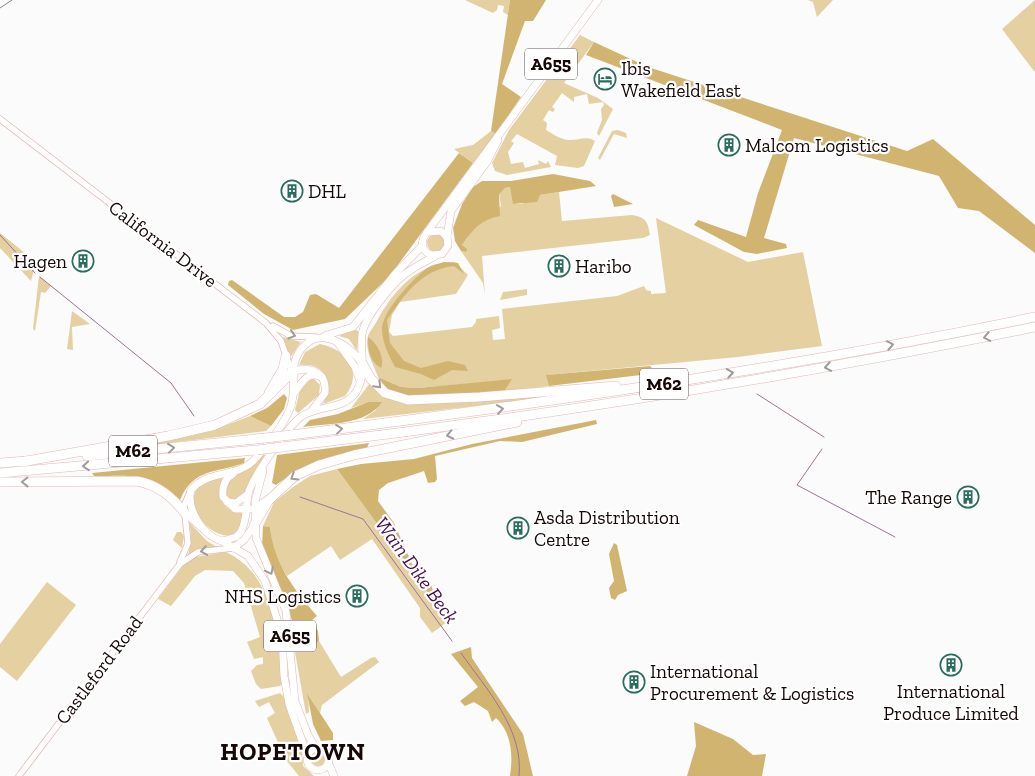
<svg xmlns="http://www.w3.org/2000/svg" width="1035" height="776" viewBox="0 0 1035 776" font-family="'Zilla Slab',serif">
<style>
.green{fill:#e4d0a1}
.forest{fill:#d1b470}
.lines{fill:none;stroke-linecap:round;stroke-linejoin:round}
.stream{stroke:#9c7497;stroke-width:1}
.tertiary-casing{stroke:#e1b8b2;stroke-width:7}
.primary-casing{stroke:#e1b8b2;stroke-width:8}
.motorway-casing{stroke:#e1b8b2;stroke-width:10}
.tertiary{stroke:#fff;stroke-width:5.5}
.primary{stroke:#fff;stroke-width:7}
.motorway{stroke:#fff;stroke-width:9}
.rail{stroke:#898382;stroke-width:1}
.motorway-bridge-casing{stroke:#e1b8b2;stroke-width:10;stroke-linecap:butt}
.motorway-bridge{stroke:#fff;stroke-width:9}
.oneway{stroke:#a19c9b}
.labels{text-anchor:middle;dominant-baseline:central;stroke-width:4.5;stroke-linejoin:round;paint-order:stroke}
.shield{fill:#fff;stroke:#5b5251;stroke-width:1}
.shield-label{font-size:18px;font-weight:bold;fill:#150806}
.poi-label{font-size:19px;fill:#150806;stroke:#fff;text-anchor:start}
.street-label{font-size:19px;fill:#150806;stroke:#fff}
.water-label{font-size:20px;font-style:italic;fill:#4c0c4d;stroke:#fff}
.district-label{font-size:24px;font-weight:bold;letter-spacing:1px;fill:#150806;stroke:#fff}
</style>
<rect width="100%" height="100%" fill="#fbfbfb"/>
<g class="green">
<path d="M465 0H510L508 15 503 12 504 6 498 5 497 10 493 13Z"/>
<path d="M808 0H833L817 17 813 2Z"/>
<path d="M1035 0V71H1034L1002 29Z"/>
<path d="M580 35 594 42 564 83 598 98 613 109 599 136 597 133 602 120 601 109 604 105 603 102 589 104 587 94 574 97V102L562 93 552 107 555 109 553 112 549 110 543 120 547 123 546 130C553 134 560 139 568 140 578 141 586 135 595 141L584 166 578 168 555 165 557 156 517 134 511 141 514 143 508 152 511 164 523 162 525 168 539 164 538 160 546 164 548 161 551 167 507 175 495 171 492 163 509 130Z"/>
<path d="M618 130 626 133 627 138 614 134 600 160 598 158 612 131Z"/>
<path d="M491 131 496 134 473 163 454 149 473 145Z"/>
<path d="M510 187 514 204H522L540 195 559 192 562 221 632 215C646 217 648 222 650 235L643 238 482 256 485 295 483 283 461 251 466 252 462 245 471 232 501 206 499 193 505 188Z"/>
<path d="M656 218 748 262 803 252 822 346 738 357 547 375 549 386 504 392 511 380 418 388 401 387 378 377C374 365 364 350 368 336 370 331 375 325 378 319 394 290 419 262 455 262L468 275 456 294 400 302 392 315 389 332 393 336 472 327 476 322V319L499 316 500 328 492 330 493 340 505 339 502 309 617 296 644 286 646 290 651 291V294L666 293Z"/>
<path d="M0 233 36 262 31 281 0 248Z"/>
<circle cx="436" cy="243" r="9"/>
<path d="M39 276 51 286 45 293 41 292 35 331 33 329Z"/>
<path d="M527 289V295L500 300 503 292Z"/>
<path d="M72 311 90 324 72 327 73 350 67 349Z"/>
<path d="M355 329 359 332 357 351 349 339 339 336Z"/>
<path d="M283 337 301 342 290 358Z"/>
<path d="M320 344C347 349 364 373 345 396L323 404C335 382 325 362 299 365L305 352Z"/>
<path d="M313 378 320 385 319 395 298 413 295 410 302 382Z"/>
<path d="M370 383C384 396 394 401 413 403L544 395 552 397 363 419 376 410 368 402 351 408Z"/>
<path d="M250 416 271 426 266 431 153 445 148 443 214 430Z"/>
<path d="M262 455H265L246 493 242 498 230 501 226 496 225 489 232 476 248 469Z"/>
<path d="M337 469 446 618 447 622 432 633 420 617V608L372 539 340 560 331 546 287 576C276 560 272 546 270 527L263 526 274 502 293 487 310 476Z"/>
<path d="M222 478 220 488 223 504 232 511 244 513C242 520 242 527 237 531 217 553 159 486 222 478Z"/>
<path d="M189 522 207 541 217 547 199 550 188 555C191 543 192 535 189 522Z"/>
<path d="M177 532H181L184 536 182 548 173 540Z"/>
<path d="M226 552C275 575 277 635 283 682L280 686 261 689 256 684 251 671 257 665 263 664V657L254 659 247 642 260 637 244 583 233 571 205 570 195 576 171 606 158 599 184 564 195 557Z"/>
<path d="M47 582 76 605 17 681 0 667V644Z"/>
<path d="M319 641 341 677 371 658 375 657 379 662 322 705 320 713 308 694 309 712 306 714 295 652 310 650Z"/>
<path d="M280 693 286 699 302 750 303 766 314 776H299L286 760 267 718 275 713 269 702 259 707 255 701Z"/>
<circle cx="318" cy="759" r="7"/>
</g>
<g class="forest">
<path d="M510 0H546L533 21H525L502 84 521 97 496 134 491 131Z"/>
<path d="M594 42 648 67 907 151 933 139 1035 225V253L979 211 958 208 939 176 794 138 764 238 786 244 787 248 757 254 744 252 694 225 698 220 746 237 758 193 782 130 586 55Z"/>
<path d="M459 153 473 163 389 277 345 319 293 330 264 314 228 285 229 281 232 280 284 317H295L303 312 310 295 316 294 339 308Z"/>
<path d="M553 174 590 181 596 186 540 195 537 202 513 204 510 187 505 188 499 194 500 216C482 219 472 230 462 245L467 249 466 252 461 251 455 241 453 228 462 204 473 187 482 181H511Z"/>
<path d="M613 194 633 204 614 207 611 196Z"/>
<path d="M444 262 458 263 464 274 454 266C422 269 404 295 387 320L390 343 404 361 421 368 448 361 465 365 468 371 452 370 434 380 421 374 395 367C389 356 383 344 382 331 380 313 413 279 426 269 431 265 438 264 444 262Z"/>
<path d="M368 337C377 343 385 357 381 368 369 361 368 350 368 337Z"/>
<path d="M650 366 653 369 649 374 549 386 546 375Z"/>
<path d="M378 377 401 387 418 388 512 379 504 392C476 393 411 405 388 389 385 386 381 381 378 377Z"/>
<path d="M284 394 287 398 284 409 271 426 250 416 267 408Z"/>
<path d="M368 402H382C365 426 329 423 303 427L310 420 338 414Z"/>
<path d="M596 420 597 424 522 442 500 441 435 456 437 479 435 482 428 483 424 471 388 483 379 490 378 501 394 523 417 575H422L424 583 430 582 436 599 448 616 446 618 337 469 361 464 414 459 472 444Z"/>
<path d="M369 443 367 448C333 456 304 464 276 485L272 483 277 455Z"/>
<path d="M245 458 244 463C217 473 193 468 180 500 151 471 132 476 94 476L92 473Z"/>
<path d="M263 526 270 527C274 564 293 588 317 616L312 620 318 631 319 641 310 650 295 652V630L289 611 262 546Z"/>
<path d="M614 543 617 545 627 591 618 595 615 600 611 598 609 588 614 581 609 554Z"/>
<path d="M471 647 472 658 523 734 533 776H510C513 756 512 733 496 718L492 722 488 711 474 702 465 706 460 701 478 687 451 654Z"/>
<path d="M307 693 333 733V740L321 741 313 724Z"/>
<path d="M694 722 733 739 753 755 766 754 762 776H687L696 746Z"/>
</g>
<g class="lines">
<g class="stream">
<path d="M0 235 35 273"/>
<path d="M40 277 171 383 194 416"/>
<path d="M757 394 824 437"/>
<path d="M822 449 797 485 895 537"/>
<path d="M300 497 363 519 452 641"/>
<path d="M461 653C486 689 524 729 519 776"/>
</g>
<g class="tertiary-casing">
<g id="tertiary">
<path d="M0 119 266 323 281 341 292 372"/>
<path d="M273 326 291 336 316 337"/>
<path d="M180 562 188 543 184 506 190 492"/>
<path d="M19 776 180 564 198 552 233 548"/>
</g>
</g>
<g class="primary-casing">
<g id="primary">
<path d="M427 232 441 231 447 237 448 246 442 254 431 255C422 251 420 243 425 235L598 0"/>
<path d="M447 237 451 211 487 162 498 140"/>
<path d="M324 336 353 327 395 274 422 246"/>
<path d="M338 343 355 367 360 381"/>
<path d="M362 363C353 351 342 341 326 338 318 337 311 339 305 345 285 363 299 387 290 409 282 427 266 448 252 462 234 478 207 470 191 490 186 509 203 536 222 541L236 537 241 532C247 520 246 507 248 494 252 478 288 426 302 416 319 405 344 410 356 392 367 375 360 353 362 335 363 319 392 284 405 274 414 267 425 262 435 256"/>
<path d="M292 372C310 365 327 372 325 393L313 409"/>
<path d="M294 393C302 383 307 370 322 377"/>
<path d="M263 471 255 501 256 538 286 611 295 701 308 735 316 748"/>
<path d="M233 474C224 479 222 487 223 497L235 509H250"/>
<path d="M227 502 236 503 248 494"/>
<path d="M185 513 202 528"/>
<path d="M222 541 248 556 265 581 282 635 284 676 289 704 307 755"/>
<path d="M233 548 244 540 254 526"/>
<circle cx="318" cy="759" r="11"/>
<path d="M328 762 334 776"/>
</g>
</g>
<g class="motorway-casing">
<g id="motorway">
<path d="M362 363 371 379 385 393 408 400 480 397 616 386"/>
<path d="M269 393 283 369 286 356"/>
<path d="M291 435C540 404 789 368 1035 317"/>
<path d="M282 447C535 418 786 378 1035 327"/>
<path d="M87 456 265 438"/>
<path d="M21 462 168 436 215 425 260 404 292 372"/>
<path d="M0 463 27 461"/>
<path d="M0 473 257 450"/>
<path d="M0 482 137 481C158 485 171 496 185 513"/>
<path d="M255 509 269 500 295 476 319 465 354 455 517 422"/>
<path d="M254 525 269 500"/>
</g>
</g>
<use href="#tertiary" class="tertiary"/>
<use href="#primary" class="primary"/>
<use href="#motorway" class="motorway"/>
<path class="rail" d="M0 8 12 0"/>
<g class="motorway-bridge-casing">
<g id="motorway-bridge">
<path d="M265 438 291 435"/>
<path d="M257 450 282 447"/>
</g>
</g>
<use href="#motorway-bridge" class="motorway-bridge"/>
</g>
<defs><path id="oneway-chevron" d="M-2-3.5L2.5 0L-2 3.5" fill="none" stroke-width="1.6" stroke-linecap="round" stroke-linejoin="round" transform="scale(1.25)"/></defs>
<g class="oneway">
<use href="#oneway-chevron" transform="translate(292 335) rotate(17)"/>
<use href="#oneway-chevron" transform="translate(987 337) rotate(169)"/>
<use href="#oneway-chevron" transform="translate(890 345) rotate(-11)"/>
<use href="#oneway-chevron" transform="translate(828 367) rotate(170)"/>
<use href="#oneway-chevron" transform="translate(730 373) rotate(-9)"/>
<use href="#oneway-chevron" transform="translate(378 385) rotate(46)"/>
<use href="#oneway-chevron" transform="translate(500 409) rotate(-8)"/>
<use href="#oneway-chevron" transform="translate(339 429) rotate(-7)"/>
<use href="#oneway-chevron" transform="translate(450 435) rotate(168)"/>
<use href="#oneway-chevron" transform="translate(171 448) rotate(-6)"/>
<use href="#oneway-chevron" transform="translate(86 466) rotate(175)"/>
<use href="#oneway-chevron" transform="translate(294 477) rotate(148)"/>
<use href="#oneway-chevron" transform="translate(25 482) rotate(179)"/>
<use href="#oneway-chevron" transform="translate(204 551) rotate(171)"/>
<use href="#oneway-chevron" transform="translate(270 571) rotate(63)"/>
</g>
<defs>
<g id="hotel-ring" transform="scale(1.125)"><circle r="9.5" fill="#fff" stroke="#296d5f" stroke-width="1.5"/><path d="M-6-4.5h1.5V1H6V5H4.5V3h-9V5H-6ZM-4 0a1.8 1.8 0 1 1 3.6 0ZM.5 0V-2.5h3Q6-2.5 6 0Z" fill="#296d5f"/></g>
<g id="building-ring" transform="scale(1.125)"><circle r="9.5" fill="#fff" stroke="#296d5f" stroke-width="1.5"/><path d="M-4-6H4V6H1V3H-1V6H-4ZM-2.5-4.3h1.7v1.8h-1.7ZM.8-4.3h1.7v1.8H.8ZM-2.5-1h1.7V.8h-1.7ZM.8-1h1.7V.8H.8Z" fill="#296d5f"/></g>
</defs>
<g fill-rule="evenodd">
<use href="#hotel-ring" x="605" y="79"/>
<use href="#building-ring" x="729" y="145"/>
<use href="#building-ring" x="292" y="191"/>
<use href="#building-ring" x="83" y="261"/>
<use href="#building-ring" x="559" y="266"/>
<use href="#building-ring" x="968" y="497"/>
<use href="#building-ring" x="518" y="528"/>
<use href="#building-ring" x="357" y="596"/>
<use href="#building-ring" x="951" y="665"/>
<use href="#building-ring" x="634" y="682"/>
</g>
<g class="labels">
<g class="shield">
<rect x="525" y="48.5" width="52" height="31" rx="4"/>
<rect x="640" y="368.5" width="48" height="31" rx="4"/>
<rect x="109" y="435.5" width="48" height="31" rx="4"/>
<rect x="264" y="620.5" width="52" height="31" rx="4"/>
</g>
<g class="shield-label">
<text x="551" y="64">A655</text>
<text x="664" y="384">M62</text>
<text x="133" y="451">M62</text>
<text x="290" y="636">A655</text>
</g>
<g class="poi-label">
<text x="621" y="68">Ibis<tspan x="621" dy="22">Wakefield East</tspan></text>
<text x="745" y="145">Malcom Logistics</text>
<text x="308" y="191">DHL</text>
<text x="67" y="261" text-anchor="end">Hagen</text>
<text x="575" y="266">Haribo</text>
<text x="952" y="497" text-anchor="end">The Range</text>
<text x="534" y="517">Asda Distribution<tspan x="534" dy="22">Centre</tspan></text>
<text x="341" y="596" text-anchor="end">NHS Logistics</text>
<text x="650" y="671">International<tspan x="650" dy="22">Procurement &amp; Logistics</tspan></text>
<text x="951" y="691" text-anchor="middle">International<tspan x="951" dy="22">Produce Limited</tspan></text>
</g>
<g class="street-label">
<text transform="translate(163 244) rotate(37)">California Drive</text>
<text transform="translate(99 670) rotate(-53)">Castleford Road</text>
</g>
<g class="water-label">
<text transform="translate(417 570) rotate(54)">Wain Dike Beck</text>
</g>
<g class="district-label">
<text x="293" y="751">HOPETOWN</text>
</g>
</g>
</svg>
